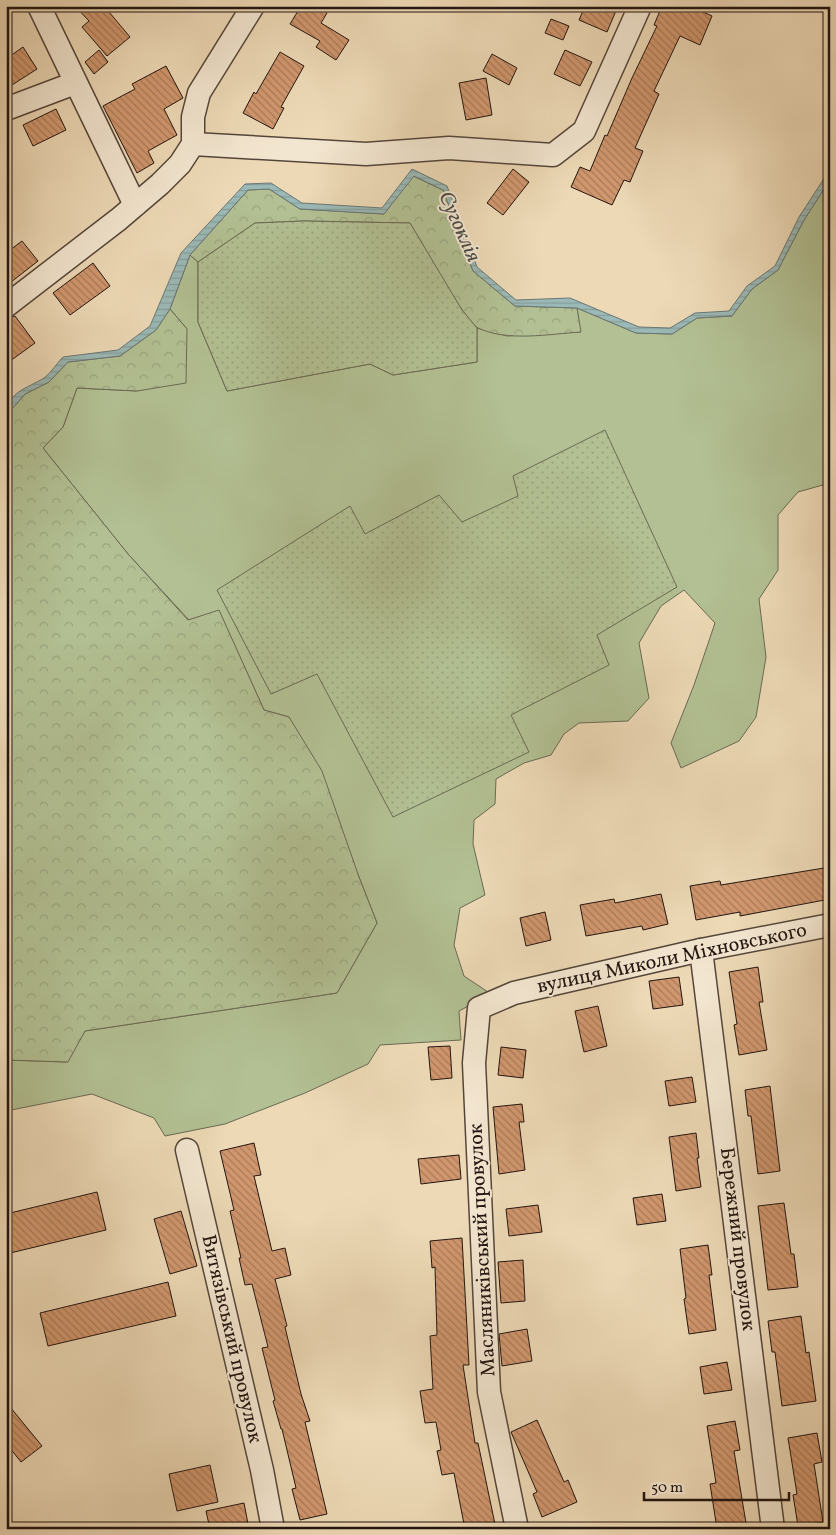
<svg xmlns="http://www.w3.org/2000/svg" width="836" height="1535" viewBox="0 0 836 1535" font-family="Vollkorn,serif">
<style>
.grass{fill:#b2c093;stroke:#6a6a52}
.forest{fill:url(#forest-crowns);stroke:#6a6a52}
.garden{fill:url(#garden-dots);stroke:#6a6a52}
.water{fill:url(#water-rules);stroke:#6b7774}
.building{fill:url(#building-back-hatch);stroke:#221510}
.lines{fill:none;stroke-linecap:round;stroke-linejoin:round}
.minor-casing{stroke:#55463a;stroke-width:25}
.minor{stroke:#f3e6d0;stroke-width:22}
.labels{text-anchor:middle;dominant-baseline:central;stroke-width:4;stroke-linejoin:round;paint-order:stroke}
.street-label{font-size:20px;fill:#221510;stroke:#f3e6d0}
.water-label{font-size:21px;font-style:italic;fill:#4c4e4a;stroke:#f3e6d0}
</style>
<defs>
<pattern id="forest-crowns" width="20" height="18" patternUnits="userSpaceOnUse" patternTransform="scale(1.25)"><rect width="20" height="18" fill="#b2c093"/><path d="M2 6a3 3 0 1 1 6 0M12 15a3 3 0 1 1 6 0" fill="none" stroke="#99a47e"/></pattern>
<pattern id="garden-dots" width="8" height="8" patternUnits="userSpaceOnUse" patternTransform="scale(1.25)"><rect width="8" height="8" fill="#b2c093"/><path d="M2 2h.1M6 6h.1" fill="none" stroke="#99a47e" stroke-width="1.8" stroke-linecap="round"/></pattern>
<pattern id="water-rules" width="6" height="5" patternUnits="userSpaceOnUse" patternTransform="scale(1.25)"><rect width="6" height="5" fill="#9bb9b6"/><path d="M0 2.5h6" fill="none" stroke="#859e9b"/></pattern>
<pattern id="building-back-hatch" width="6" height="6" patternUnits="userSpaceOnUse" patternTransform="scale(1.25)"><rect width="6" height="6" fill="#d1976e"/><path d="M-1 5l2 2M0 0l6 6M5-1l2 2" fill="none" stroke="#a97a59"/></pattern>
</defs>
<rect width="100%" height="100%" fill="#edd9b6"/>
<filter id="stains"><feTurbulence type="fractalNoise" baseFrequency=".004" numOctaves="4"/><feColorMatrix values="0 0 0 0 .2 0 0 0 0 .09 0 0 0 0 .02 0 0 0 .5 -.17"/></filter>
<radialGradient id="worn" r=".72"><stop offset=".6" stop-color="#630" stop-opacity="0"/><stop offset="1" stop-color="#630" stop-opacity=".3"/></radialGradient>
<path class="grass" d="M830 180V483L798 492 778 515V570L759 599 766 657 756 717 739 741 681 768 671 743 694 685 715 623 684 590 661 606 639 643 649 698 628 721 579 723 564 734 551 755 524 763 496 779 495 804 474 820 473 844 485 895 460 908 454 945 464 976 491 994 459 1011 461 1040 380 1045 368 1064 305 1093 225 1124 165 1136 154 1118 92 1094 6 1111V1060L67 1062 85 1031 337 993 377 923 359 877 289 717 264 710 219 611 189 620 128 554 43 448 63 427 77 388 137 391 187 329 170 309 190 255 198 262V322L227 391 370 364 393 375 477 362V328L507 336 580 332 577 308 636 333 672 334 697 318 732 316 752 289 778 270 804 220Z"/>
<g class="forest">
<path d="M413 176 443 190 473 271 515 306 577 308 581 332C549 334 508 342 478 328 465 322 421 241 410 223L304 221 255 223 198 262 190 255 248 190 269 189 300 209 384 214Z"/>
<path d="M170 309 187 329 186 383 137 391 77 388 63 427 43 448 128 554 188 620 219 610 264 710 289 717 322 771 359 877 377 923 337 993 85 1031 68 1062 6 1060V416L25 394 49 382 68 362 120 356 156 330Z"/>
</g>
<g class="garden">
<path d="M304 221 410 223 462 310 477 328V362L393 375 370 364 227 391 198 322V262L255 223Z"/>
<path d="M605 430 677 587 597 635 609 665 511 715 529 752 393 817 317 674 271 694 217 590 350 506 365 534 439 495 462 522 518 496 513 476Z"/>
</g>
<path class="water" d="M830 167V180L804 220 778 270 752 289 732 316 697 318 672 334 636 333 577 308 515 306 473 271 443 190 414 176 384 214 300 209 269 189 248 190 190 255 170 309 156 330 120 356 68 362 49 382 25 394 6 416C6 392 28 388 44 378 51 373 57 363 63 357L118 350 150 326 181 253 245 184 271 183 302 203 382 208 412 169 447 186 477 267 516 300 570 298 639 327 670 328 695 313 729 311 747 286 775 266 799 217 827 174Z"/>
<g class="building">
<path d="M75 6H104L130 37 107 56 82 27 89 21Z"/>
<path d="M301 6H315L327 13 321 23 349 40 336 60 316 47 320 41 290 24Z"/>
<path d="M585 6H618L607 32 579 20Z"/>
<path d="M662 6H690L712 16 700 45 680 36 654 91 659 94 635 148 643 151 630 182 624 180 612 205 571 187 580 167 590 171 605 135 607 136 632 78 657 26 654 25Z"/>
<path d="M551 19 569 26 563 40 545 33Z"/>
<path d="M23 47 37 69 12 85 6 76V59Z"/>
<path d="M99 50 108 62 94 74 85 62Z"/>
<path d="M565 50 592 62 580 86 554 74Z"/>
<path d="M280 52 304 66 281 107 284 108 273 129 243 113 254 92 256 94Z"/>
<path d="M492 54 517 68 509 85 483 71Z"/>
<path d="M166 66 183 98 164 109 177 135 148 151 154 163 137 173 103 106 135 89 132 84Z"/>
<path d="M486 78 492 115 466 120 459 83Z"/>
<path d="M56 109 66 130 33 146 23 125Z"/>
<path d="M513 169 529 182 503 215 487 203Z"/>
<path d="M22 241 38 261 6 286V253Z"/>
<path d="M93 263 110 286 70 315 53 293Z"/>
<path d="M15 316 35 343 6 364V319Z"/>
<path d="M830 867V899L740 916V912L696 920 690 886 720 881 721 885Z"/>
<path d="M661 894 668 924 643 930 642 926 586 936 580 905 614 899 615 903Z"/>
<path d="M545 912 551 940 526 946 520 918Z"/>
<path d="M758 967 763 1002H759L767 1050 739 1055 734 1025 737 1024 729 972Z"/>
<path d="M679 977 683 1005 653 1009 649 981Z"/>
<path d="M598 1006 607 1046 584 1052 575 1011Z"/>
<path d="M450 1046 452 1078 431 1080 428 1047Z"/>
<path d="M501 1047 526 1050 523 1078 498 1075Z"/>
<path d="M692 1077 696 1102 669 1106 665 1081Z"/>
<path d="M770 1086 780 1171 758 1174 751 1116H748L745 1090Z"/>
<path d="M522 1104 524 1122H519L525 1170 499 1174 493 1107Z"/>
<path d="M696 1133 699 1158H697L701 1187 676 1191 669 1137Z"/>
<path d="M254 1143 261 1175 254 1176 272 1251 285 1248 291 1275 275 1279 287 1326 285 1327 301 1394 310 1421 305 1422 327 1514 300 1520 292 1489 296 1488 282 1429H281L273 1401 275 1400 262 1348 268 1347 252 1284 245 1285 239 1258H241L230 1211 234 1210 220 1151Z"/>
<path d="M459 1155 461 1179 421 1184 418 1159Z"/>
<path d="M97 1192 106 1230 6 1254V1214Z"/>
<path d="M662 1194 666 1221 637 1225 633 1198Z"/>
<path d="M784 1203 791 1254H794L798 1287 768 1290 758 1206Z"/>
<path d="M538 1205 542 1232 509 1236 506 1209Z"/>
<path d="M181 1211 197 1266 170 1274 154 1219Z"/>
<path d="M462 1238 469 1365H463L475 1443H478L496 1529H465L454 1473 442 1475 437 1451 441 1450 436 1422 425 1423 420 1391 433 1389 430 1336 437 1335 435 1267 432 1268 430 1241Z"/>
<path d="M708 1245 712 1275H709L716 1330 689 1334 684 1299 686 1298 680 1249Z"/>
<path d="M523 1260 525 1301 501 1303 498 1262Z"/>
<path d="M168 1282 176 1316 48 1346 40 1313Z"/>
<path d="M801 1316 806 1353 809 1352 816 1401 782 1406 775 1352H772L768 1321Z"/>
<path d="M527 1329 532 1361 502 1366 499 1334Z"/>
<path d="M727 1362 732 1390 704 1394 700 1367Z"/>
<path d="M6 1402 42 1446 21 1462 6 1443Z"/>
<path d="M537 1420 564 1482 568 1480 577 1502 542 1517 533 1494 537 1492 511 1432Z"/>
<path d="M735 1421 740 1450 734 1451 747 1529H717L710 1484 716 1483 707 1426Z"/>
<path d="M817 1433 822 1462 814 1464 823 1522 798 1526 793 1495 797 1494 788 1438Z"/>
<path d="M210 1465 218 1502 177 1511 169 1474Z"/>
<path d="M244 1503 249 1529H210L206 1511Z"/>
</g>
<g class="lines">
<g class="minor-casing">
<g id="minor">
<path d="M39 6 135 205"/>
<path d="M6 109 75 83"/>
<path d="M193 144 366 154 449 148 553 155 584 131 640 6"/>
<path d="M6 306 119 219 160 184 180 164 193 144V117L199 93 253 6"/>
<path d="M701 950 773 1529"/>
<path d="M187 1150 262 1470 273 1529"/>
<path d="M517 1529 489 1392 474 1063 479 1008 514 993 701 950 830 925"/>
</g>
</g>
<use href="#minor" class="minor"/>
</g>
<g class="labels">
<g class="street-label">
<text transform="translate(672 959) rotate(-12)">вулиця Миколи Міхновського</text>
<text transform="translate(737 1239) rotate(83)">Бережний провулок</text>
<text transform="translate(483 1250) rotate(-93)">Масляниківський провулок</text>
<text transform="translate(231 1339) rotate(77)">Витязівський провулок</text>
</g>
<g class="water-label">
<text transform="translate(459 227) rotate(66)">Сугоклія</text>
</g>
</g>
<rect width="836" height="1535" fill="none" stroke="#edd9b6" stroke-width="25"/>
<rect x="8" y="8" width="821" height="1520" fill="none" stroke="#221510" stroke-width="2.5"/>
<rect x="12" y="12" width="811" height="1510" fill="none" stroke="#221510"/>
<path d="M644 1492v8h145v-8" fill="none" stroke="#221510" stroke-width="2.5"/>
<text x="651" y="1492" font-size="15" fill="#221510" stroke="#f3e6d0" stroke-width="4" paint-order="stroke">50 m</text>
<rect width="100%" height="100%" filter="url(#stains)"/>
<rect width="100%" height="100%" fill="url(#worn)"/>
</svg>
